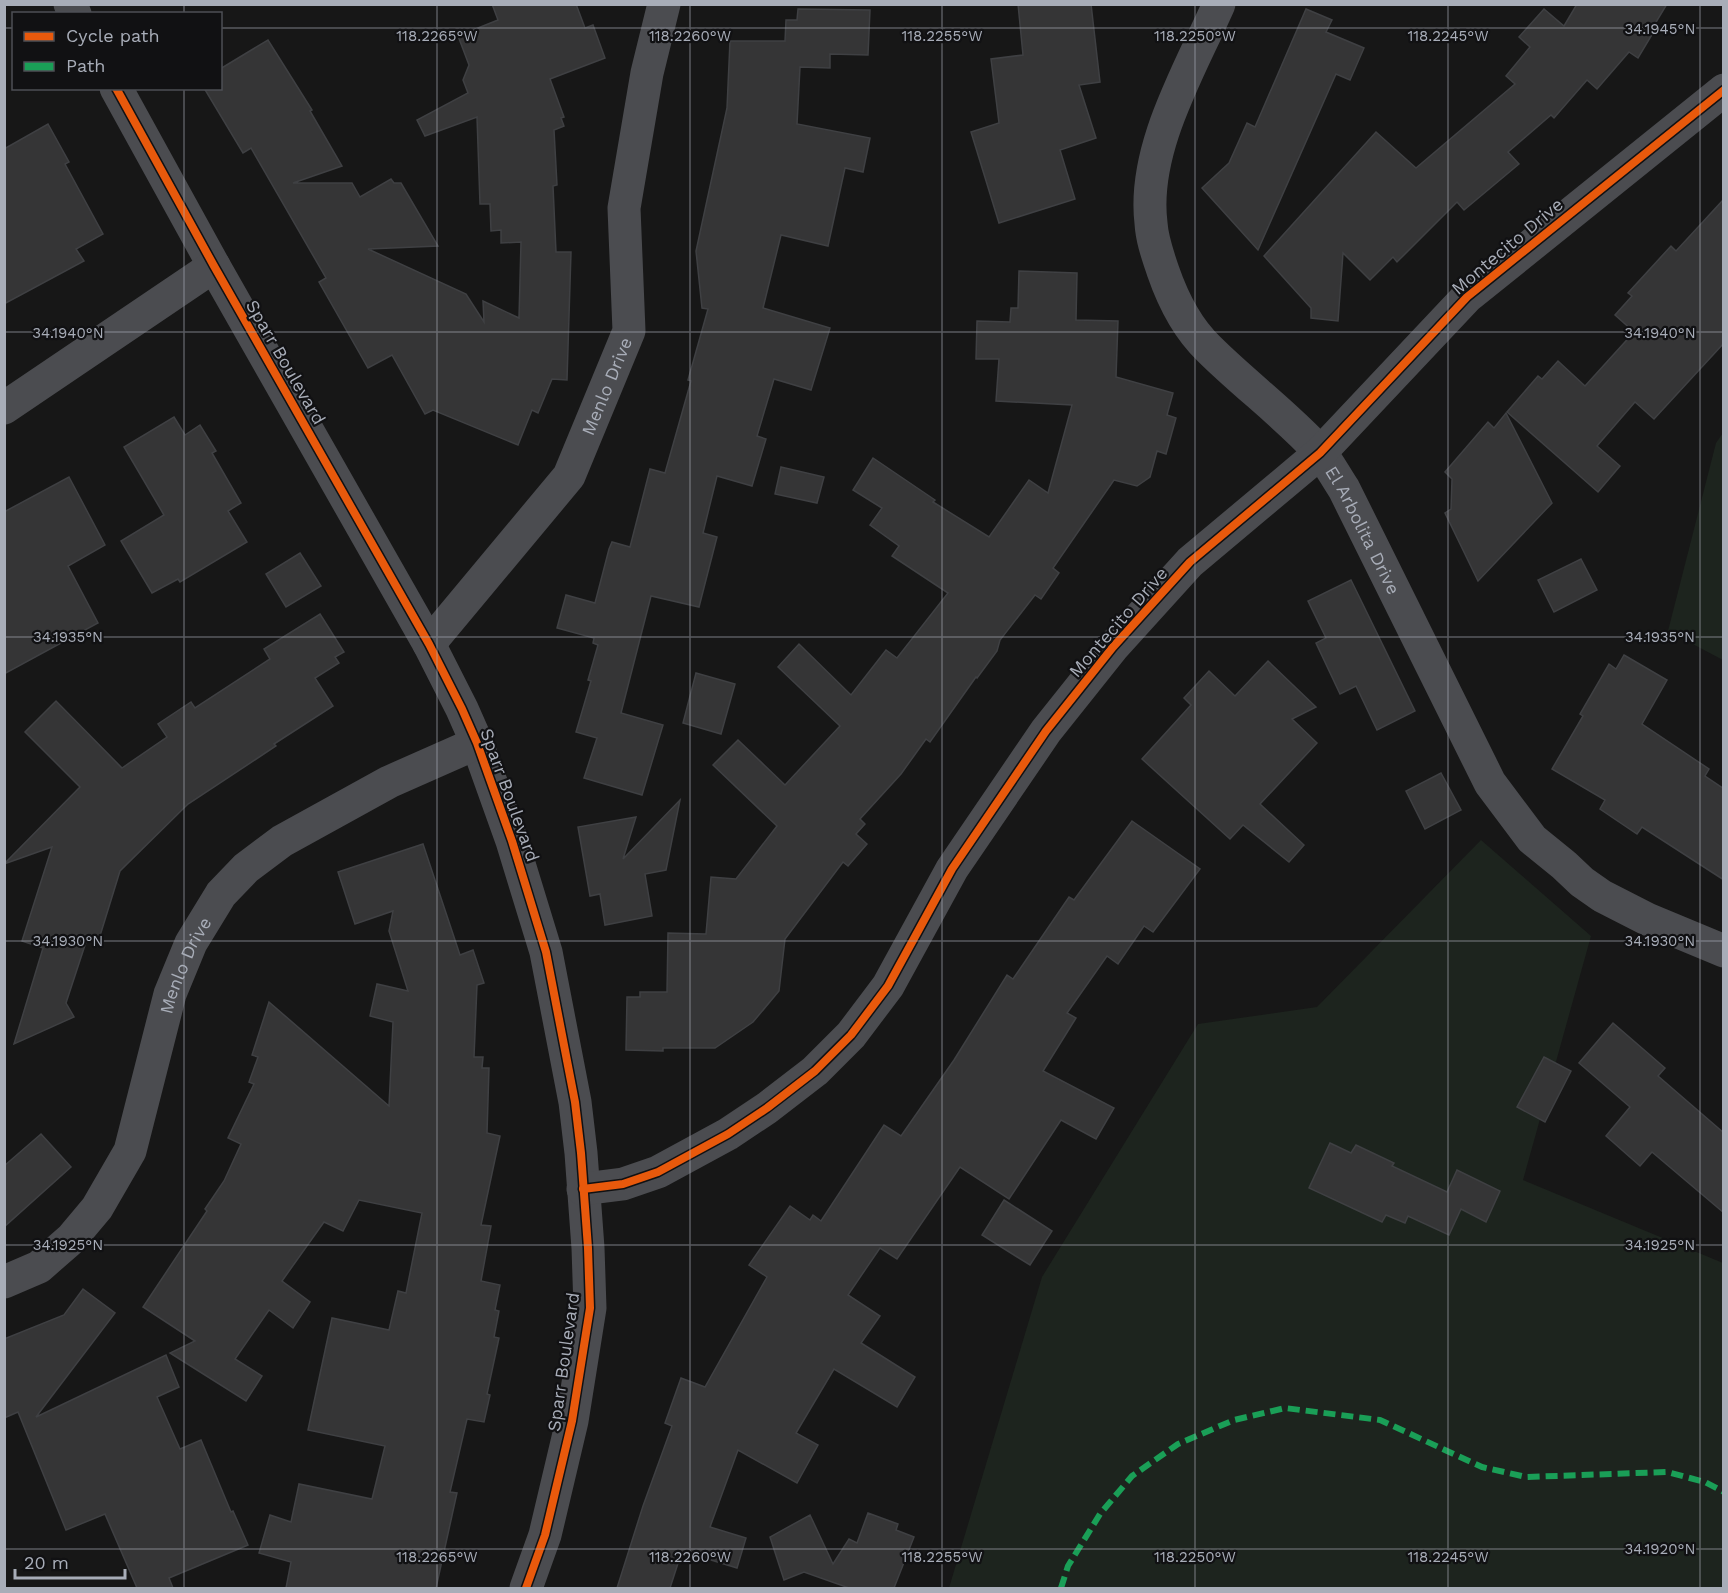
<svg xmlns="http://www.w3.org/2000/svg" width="1728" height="1593" viewBox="0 0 1728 1593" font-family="'Work Sans',sans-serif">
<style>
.green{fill:#1d241e}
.building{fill:#353536;stroke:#3f4043;stroke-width:1.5}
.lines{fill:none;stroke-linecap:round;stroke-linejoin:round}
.minor{stroke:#4b4c50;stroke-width:33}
.quiet{stroke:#1a9f57;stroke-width:6;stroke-dasharray:12 6;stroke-linecap:butt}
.cycleway-casing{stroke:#111113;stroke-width:11}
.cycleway{stroke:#e8590c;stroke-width:8}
.ticks{fill:none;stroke:#a8adb8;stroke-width:1.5;stroke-opacity:0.45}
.labels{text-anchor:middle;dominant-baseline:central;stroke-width:4.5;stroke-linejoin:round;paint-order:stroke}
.street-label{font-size:18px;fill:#a8adb8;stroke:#111113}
.ticks-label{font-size:15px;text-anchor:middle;fill:#a8adb8;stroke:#111113;stroke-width:4.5;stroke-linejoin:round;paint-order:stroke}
</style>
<rect width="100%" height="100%" fill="#171717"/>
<g class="green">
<path d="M1723 433V660L1668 631 1716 443Z"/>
<path d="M1481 840 1591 936 1523 1180 1723 1263V1588H949L1042 1277 1198 1024 1317 1007Z"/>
</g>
<g class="building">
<path d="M492 4H576L585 28 593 25 605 58 550 79 564 117 561 118 564 126 554 130 557 185 553 186 556 252H571L567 380 552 379 538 413 532 410 518 445 433 410 425 414 392 355 368 368 319 282 326 278 251 148 243 153 204 88H220V69L268 40 312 110 310 111 342 166 293 183H352L360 197 391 179 394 183H401L438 246 368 249 466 294 484 322 483 301 519 318 521 242 501 243V230L491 231 490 204H480L477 117 425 136 417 120 468 93 463 80 469 65 458 36 498 20Z"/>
<path d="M1018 4H1091L1100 82 1079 85 1096 138 1060 150 1075 199 999 223 971 132 999 123 991 59 1023 55Z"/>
<path d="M1577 4H1667L1653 27 1656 28 1638 58 1629 52 1597 89 1587 80 1554 118 1551 115 1508 152 1519 164 1464 210 1457 202 1397 262 1393 257 1370 280 1343 253 1338 321 1311 318V308L1264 256 1376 132 1416 168 1515 84 1506 76 1530 47 1519 37 1544 9 1564 26Z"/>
<path d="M798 9 870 10 868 55 830 54V68L800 67 797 124 870 138 863 172 845 168 828 246 781 235 763 308 830 328 811 390 774 379 757 436 766 439 752 486 717 476 703 533 717 537 699 607 651 596 621 713 663 725 642 795 584 778 597 738 576 732 591 681 588 680 598 645 593 643 594 638 557 628 566 595 595 603 609 549 612 542 630 547 650 469 665 473 691 381 688 380 708 309 702 308 696 251 727 108 730 41H785L786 20H797Z"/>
<path d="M1306 9 1332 20 1326 32 1364 48 1350 80 1336 74 1258 250 1202 188 1229 163 1247 123 1255 127Z"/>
<path d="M48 124 69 162 65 164 103 234 76 249 84 261 4 304V149Z"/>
<path d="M1724 199V343L1654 419 1635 402 1597 446 1620 466 1598 492 1507 412 1538 376 1542 379 1558 361 1585 386 1634 332 1615 315 1632 296 1628 293 1671 246 1676 251Z"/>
<path d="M1019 271 1077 273 1076 320 1118 321 1116 377 1173 393 1167 415 1176 418 1166 454 1157 451 1150 477 1137 486 1114 480 1053 568 1059 573 1041 599 1035 595 1000 640 997 651 977 678 976 677 930 742 926 739 901 774 860 819 865 824 856 834 867 844 848 866 843 862 785 939 779 991 753 1022 715 1048H663V1051L626 1050 627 997H640V992H667L668 933 706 934 711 877 736 879 777 826 713 765 738 740 785 785 840 726 778 667 799 644 851 695 886 650 897 658 948 593 892 556 899 546 870 525 882 508 853 490 873 458 935 500 933 502 989 537 1029 480 1048 493 1072 405 996 401 999 359H976L977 321 1010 322 1011 308H1018Z"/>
<path d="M1506 413 1552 503 1478 581 1445 513 1451 509 1452 479 1445 472 1488 422 1494 428Z"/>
<path d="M174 417 185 435 200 425 216 451 212 453 241 503 228 511 247 542 180 582 178 579 152 593 121 541 164 515 124 447Z"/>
<path d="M781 467 824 477 817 503 775 494Z"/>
<path d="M69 477 105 545 68 566 98 623 4 674V512Z"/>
<path d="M300 553 321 586 286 607 266 574Z"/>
<path d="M1581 559 1597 590 1554 612 1538 580Z"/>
<path d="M1351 580 1415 711 1377 730 1356 686 1340 694 1316 643 1326 638 1308 601Z"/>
<path d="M320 614 344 652 335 657 339 663 315 678 333 706 274 744 276 746 188 804 120 871 99 939 88 936 66 1003 74 1017 14 1044 43 948 22 941 52 847 4 864 80 787 25 732 56 701 122 768 167 737 158 724 191 702 195 708 270 659 264 649Z"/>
<path d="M1624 655 1667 680 1642 724 1709 769 1705 776 1724 789V880L1642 827 1637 834 1600 809 1605 800 1552 769 1583 716 1580 714 1609 664 1616 669Z"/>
<path d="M1268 661 1316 707 1292 719 1317 743 1260 804 1304 845 1289 862 1243 825 1230 839 1142 759 1191 705 1184 698 1209 671 1235 696Z"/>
<path d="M696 673 735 684 721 734 683 723Z"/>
<path d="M1441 773 1461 810 1425 829 1406 791Z"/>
<path d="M680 800 666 870 645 874 652 916 605 925 600 894 590 896 578 827 636 817 623 859Z"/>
<path d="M1132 821 1200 869 1153 932 1144 926 1118 964 1107 956 1067 1013 1076 1018 1043 1071 1114 1108 1096 1139 1061 1120 1009 1199 960 1167 897 1259 880 1248 848 1295 880 1316 861 1343 915 1377 897 1407 834 1369 796 1433 818 1445 797 1483 738 1450 710 1527 746 1538 737 1568 682 1551 670 1588H617L643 1506 672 1426 665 1423 681 1378 705 1387 767 1277 749 1265 790 1206 810 1220 813 1215 821 1221 884 1125 901 1136 954 1060 1007 975 1013 979 1069 897 1074 900Z"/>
<path d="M423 844 460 955 473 950 484 983 477 985 474 1057H483L482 1068H489L487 1133 500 1136 481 1225 491 1226 481 1281 500 1285 495 1310 499 1311 494 1337 499 1338 487 1394 490 1395 484 1422 467 1419 450 1492 457 1493 436 1588H286L291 1562 259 1553 270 1515 291 1522 299 1484 372 1499 385 1446 308 1430 332 1318 389 1330 398 1291 406 1293 422 1213 359 1200 343 1231 324 1222 282 1281 310 1302 293 1328 269 1310 235 1359 262 1376 246 1401 170 1353 195 1341 143 1307 207 1211 205 1209 224 1181 241 1144 228 1138 254 1084 249 1082 258 1057 252 1055 269 1002 389 1106 393 1022 370 1016 377 984 408 991 389 931 393 911 355 924 338 872Z"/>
<path d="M1613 1023 1665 1068 1658 1076 1724 1133V1213L1652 1152 1640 1166 1606 1136 1630 1107 1579 1063Z"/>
<path d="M1544 1057 1571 1071 1545 1122 1517 1107Z"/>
<path d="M41 1134 71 1167 4 1227V1166Z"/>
<path d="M1330 1143 1351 1153 1356 1145 1394 1163 1392 1166 1447 1192 1457 1170 1500 1191 1486 1222 1461 1209 1449 1235 1408 1216 1405 1223 1386 1215 1382 1222 1309 1188Z"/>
<path d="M1004 1200 1052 1231 1030 1265 982 1235Z"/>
<path d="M83 1289 115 1313 36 1417 166 1355 179 1387 157 1397 180 1449 201 1440 231 1512 233 1511 248 1545 169 1578 173 1588H137L105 1514 66 1530 18 1412 4 1418V1339L64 1315Z"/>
<path d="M868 1513 898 1524 896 1530 914 1537 894 1588H849L804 1572 784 1580 770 1537 810 1515 833 1564 849 1539 857 1543Z"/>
</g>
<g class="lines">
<g class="minor">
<path d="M70 4 75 14"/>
<path id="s1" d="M1219 4C1190 70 1142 149 1151 223 1152 240 1158 256 1163 271 1173 300 1187 328 1209 349 1244 384 1285 414 1319 451 1328 462 1336 477 1344 489L1490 783 1532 839 1564 865 1582 882 1602 896 1647 919 1724 951"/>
<path d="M116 88 214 266 429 644 462 709 477 743 512 841 546 952 575 1102 581 1153 588 1248 590 1308 572 1421 545 1535 526 1588"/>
<path d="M4 408 214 266"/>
<path id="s2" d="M429 644 569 476 629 331 624 208 647 73 664 4"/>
<path d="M583 1189 623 1184 658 1172 728 1134 767 1108 815 1071 851 1035 888 986 952 869 1046 731 1113 647 1190 562 1320 453 1467 297 1724 90"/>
<path id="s3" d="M4 1282 39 1267 71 1239 97 1208 130 1151 170 994 191 943 221 894 246 868 282 841 389 782 477 743"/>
</g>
<path class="quiet" d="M1061 1588 1068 1566 1100 1514 1132 1476 1178 1444 1234 1420 1285 1408 1380 1420 1482 1467 1526 1477 1667 1472 1705 1482 1724 1492"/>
<g class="cycleway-casing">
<g id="cycleway">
<path d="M116 88 214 266 429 644 462 709 477 743 512 841 546 952 575 1102 581 1153 588 1248 590 1308 572 1421 545 1535 526 1588"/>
<path d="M583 1189 623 1184 658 1172 728 1134 767 1108 815 1071 851 1035 888 986 952 869 1046 731 1113 647 1190 562 1320 453 1467 297 1724 90"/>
</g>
</g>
<use href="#cycleway" class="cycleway"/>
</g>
<path class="ticks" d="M184 4V14M437 4V1588M690 4V1588M942 4V1588M1195 4V1588M1448 4V1588M1700 4V1588M4 28H14M220 28H1724M184 88V1588M4 332H1724M4 637H1724M4 941H1724M4 1245H1724M4 1549H1724"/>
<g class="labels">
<g class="street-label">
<text transform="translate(1507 246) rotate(-40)">Montecito Drive</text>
<text transform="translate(286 362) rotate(60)">Sparr Boulevard</text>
<text stroke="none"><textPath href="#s2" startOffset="316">Menlo Drive</textPath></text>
<text stroke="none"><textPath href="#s1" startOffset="614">El Arbolita Drive</textPath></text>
<text transform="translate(1118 622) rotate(-49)">Montecito Drive</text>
<text transform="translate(510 795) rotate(70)">Sparr Boulevard</text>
<text stroke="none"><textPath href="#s3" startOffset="381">Menlo Drive</textPath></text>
<text transform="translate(563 1362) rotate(-82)">Sparr Boulevard</text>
</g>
</g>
<g class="ticks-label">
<text x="1660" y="34">34.1945°N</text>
<text x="437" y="41">118.2265°W</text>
<text x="690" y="41">118.2260°W</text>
<text x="942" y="41">118.2255°W</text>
<text x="1195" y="41">118.2250°W</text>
<text x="1448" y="41">118.2245°W</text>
<text x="68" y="338">34.1940°N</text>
<text x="1660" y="338">34.1940°N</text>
<text x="68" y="642">34.1935°N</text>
<text x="1660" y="642">34.1935°N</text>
<text x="68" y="946">34.1930°N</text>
<text x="1660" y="946">34.1930°N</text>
<text x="68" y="1250">34.1925°N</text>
<text x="1660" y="1250">34.1925°N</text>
<text x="1660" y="1554">34.1920°N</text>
<text x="437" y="1562">118.2265°W</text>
<text x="690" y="1562">118.2260°W</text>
<text x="942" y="1562">118.2255°W</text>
<text x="1195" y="1562">118.2250°W</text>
<text x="1448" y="1562">118.2245°W</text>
</g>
<rect width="1728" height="1593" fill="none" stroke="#a8adb8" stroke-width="12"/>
<rect x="12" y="12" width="210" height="78" fill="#111113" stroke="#4d4f55" stroke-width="1.5"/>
<rect x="24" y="32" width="30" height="9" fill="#e8590c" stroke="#4d4f55" stroke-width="1.5"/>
<text x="66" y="42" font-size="18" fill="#a8adb8">Cycle path</text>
<rect x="24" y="62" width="30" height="9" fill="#1a9f57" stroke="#4d4f55" stroke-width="1.5"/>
<text x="66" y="72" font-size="18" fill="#a8adb8">Path</text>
<path d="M15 1569v9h110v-9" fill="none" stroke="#a8adb8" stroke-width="3"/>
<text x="24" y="1569" font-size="18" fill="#a8adb8" stroke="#111113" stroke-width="4.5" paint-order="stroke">20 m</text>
</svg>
